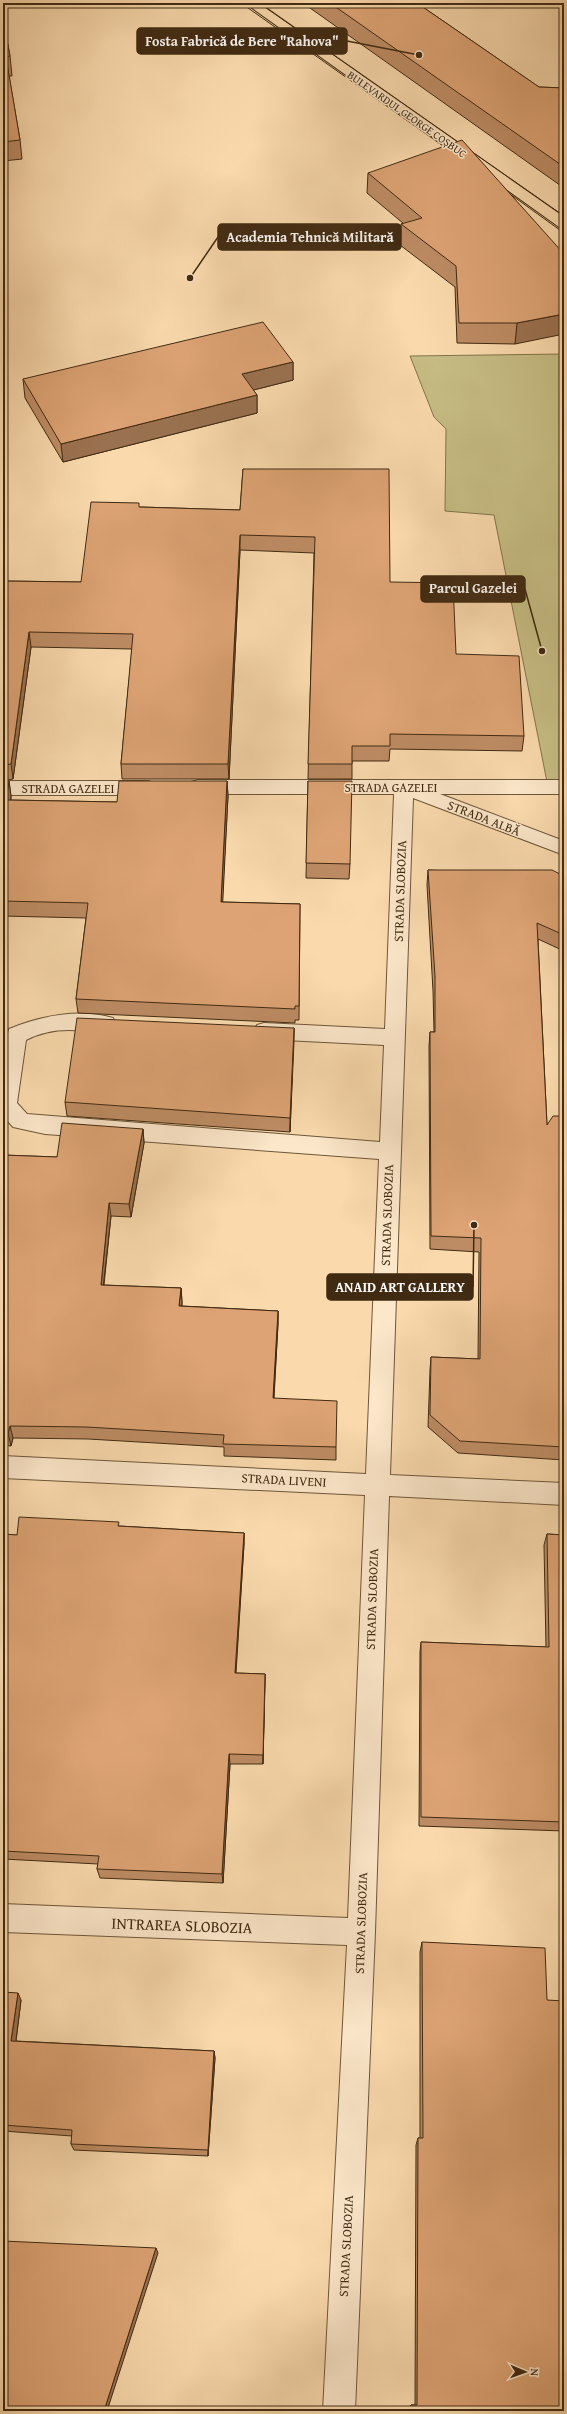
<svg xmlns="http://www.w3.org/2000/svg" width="567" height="2414" viewBox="0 0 567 2414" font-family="'Gentium Book Plus',serif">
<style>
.green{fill:#c6bd84;stroke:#83744b}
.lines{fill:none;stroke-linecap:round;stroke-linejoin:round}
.minor-casing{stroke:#6e5639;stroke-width:2}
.major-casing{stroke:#402a12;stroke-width:2}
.minor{fill:#fce7ca;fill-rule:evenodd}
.major{fill:#fadaad;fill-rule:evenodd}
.tram{stroke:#402a12;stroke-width:1}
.wall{fill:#be8c64;stroke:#402a12}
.shaded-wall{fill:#9b7251;stroke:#402a12}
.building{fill:#dda374;stroke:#402a12}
.labels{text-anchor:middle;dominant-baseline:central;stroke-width:3;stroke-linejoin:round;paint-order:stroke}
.far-street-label{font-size:11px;fill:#402a12;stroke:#fce7ca}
.street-label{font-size:13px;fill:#402a12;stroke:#fce7ca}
.near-street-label{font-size:16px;fill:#402a12;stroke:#fce7ca}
.leader{fill:none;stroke:#402a12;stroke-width:1.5}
.callout-dot{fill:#402a12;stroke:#fce7ca;stroke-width:1.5}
.callout{fill:#402a12;stroke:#402a12;stroke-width:1.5}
.callout-label{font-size:14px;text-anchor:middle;font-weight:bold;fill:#fff}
</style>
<rect width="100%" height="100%" fill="#fadaad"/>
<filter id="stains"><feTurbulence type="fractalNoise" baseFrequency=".005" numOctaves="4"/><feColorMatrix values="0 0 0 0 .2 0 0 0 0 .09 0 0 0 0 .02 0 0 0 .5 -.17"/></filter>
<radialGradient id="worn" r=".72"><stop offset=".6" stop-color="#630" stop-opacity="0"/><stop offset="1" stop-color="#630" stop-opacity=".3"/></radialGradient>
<path class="green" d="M564 354V787H548L494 515 445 511 446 429 434 417 410 356Z"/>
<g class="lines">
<g class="minor-casing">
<g id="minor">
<path d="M198 780H564V794H440L564 841V855L413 798 390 1475 564 1483V1505L389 1496 375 1932 355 2411H323L347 1945 3 1932V1904L348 1918 365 1495 3 1478V1456L366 1474 379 1159 45 1134 13 1127 3 1116V1053L9 1029C40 1016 79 1008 113 1018L116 1024 113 1030C99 1034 84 1030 69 1030 53 1030 40 1033 26 1040L17 1103 27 1114 380 1142 384 1045 264 1039 257 1037 254 1031 257 1025 264 1023 385 1029 394 794H198L191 792 189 787 191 782Z"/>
<path d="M3 781H148L155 783 157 788 155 793 148 795H3Z"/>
</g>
</g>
<g class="major-casing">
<path id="major" d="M245 3H259L564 217V228L559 227Z"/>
</g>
<use href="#minor" class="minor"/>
<use href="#major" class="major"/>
<g class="tram">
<path d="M241 3 453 153"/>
<path d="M259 3 564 216"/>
<path d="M503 189 564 233"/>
</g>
</g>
<g class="wall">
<path d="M303 3H417L539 87 564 88V188Z"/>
<path d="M3 19 10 56 12 76H9L20 140 22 159 3 161Z"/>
<path d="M368 173 564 254 515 344 457 343 455 287 400 245 401 224H404L367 193Z"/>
<path d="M293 362V380L253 390 257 395V413L63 462 25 398 23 379Z"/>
<path d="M243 469 390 582 456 654 524 736 522 751 390 749 389 761H352V779H308L314 553 240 550 229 779H122L121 764 132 649 31 647 13 779 3 781V581L81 582 140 507 240 510Z"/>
<path d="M3 781H9L11 796V800L117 802 227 781 228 796 222 902 300 904 299 1020H295V1023L78 1013 76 999 86 918 3 916Z"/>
<path d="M308 781 350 864 349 879 306 878Z"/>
<path d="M428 870 564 876V951L538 939 547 1125 564 1116V1460L458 1453 428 1427 430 1370 431 1357 478 1359 479 1252 430 1249 429 1046 430 1032H434L433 991 427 885Z"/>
<path d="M294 1028 290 1132 67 1116 65 1102Z"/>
<path d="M143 1129 144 1143 131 1217 111 1216 104 1285 181 1288 182 1302V1306L278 1311V1324L274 1398 336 1447V1460L224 1456V1447L88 1439 13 1438 11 1446 3 1445V1155L57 1157Z"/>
<path d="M119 1526 244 1533V1544L236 1673 265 1674 263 1764H230L223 1883 100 1878 97 1869 98 1864 3 1859V1534L17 1535Z"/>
<path d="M547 1534 564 1535V1831L419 1826 420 1652 421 1642 546 1647 544 1545Z"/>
<path d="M422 1942 564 2411H409V2408L411 2405H415L416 2145 418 2138H420V1952Z"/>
<path d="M3 1992 21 2000 16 2041 214 2051 215 2058 208 2156 74 2150 71 2144 72 2136 3 2131Z"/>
</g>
<g class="shaded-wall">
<path d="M564 314V334L515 344 517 323Z"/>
<path d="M293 362V380L242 393V374Z"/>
<path d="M257 395V413L63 462 61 444Z"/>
<path d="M240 535V550L229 779 228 764Z"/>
<path d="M29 632 31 647 13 779 11 764Z"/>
<path d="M9 781 11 796 9 815 6 800Z"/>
<path d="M227 781 228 796 222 917 221 902Z"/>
<path d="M294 1028V1042L290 1132V1118Z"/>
<path d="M143 1129 144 1143 131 1217 129 1204Z"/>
<path d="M109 1203 111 1216 102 1298 101 1285Z"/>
<path d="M181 1288 182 1302 180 1319 179 1306Z"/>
<path d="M278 1311V1324L273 1410V1398Z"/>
<path d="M10 1426 13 1438 11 1446 8 1433Z"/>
<path d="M244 1533V1544L235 1683V1673Z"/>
<path d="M265 1674V1684L263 1764V1755Z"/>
<path d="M229 1754 230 1764 223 1883 222 1874Z"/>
<path d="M18 1993 21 2000 15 2048 11 2041Z"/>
<path d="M214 2051 215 2058 208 2156V2150Z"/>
<path d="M156 2248 158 2253 107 2411H104Z"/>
</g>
<g class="building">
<path d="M330 3H417L539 87 564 88V167Z"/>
<path d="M3 19 10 56 6 57 20 140 3 142Z"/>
<path d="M462 140 564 254V314L517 323H459L456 266 401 224 422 218 368 173Z"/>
<path d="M263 322 293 362 242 374 257 395 61 444 23 379Z"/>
<path d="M243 469H389L390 582 453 583 456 654 519 656 524 736 390 734V746H352V764H308L315 537 240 535 228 764H121L133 634 29 632 11 764 3 765V581L81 582 91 502 139 503V507L240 510Z"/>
<path d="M3 781H9L6 800 117 802 119 781H227L221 902 300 904 299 1006H295V1009L76 999 88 903 3 901Z"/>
<path d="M308 781H352L350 864 306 863Z"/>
<path d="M428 870H552L564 876V935L537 923 547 1125 553 1116H564V1447L460 1441 430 1415 431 1357 480 1359 481 1238 431 1236 430 1032H435V976Z"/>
<path d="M77 1018 294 1028 290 1118 65 1102Z"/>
<path d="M62 1123 143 1129 129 1204 109 1203 101 1285 181 1288 179 1306 278 1311 273 1398 337 1401 336 1447 223 1444 224 1435 86 1427 10 1426 8 1433H3V1155L57 1157Z"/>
<path d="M19 1517 119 1522 118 1526 244 1533 235 1673 265 1674 263 1755 229 1754 222 1874 97 1869 99 1856 3 1851V1534L17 1535Z"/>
<path d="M547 1534 564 1535V1822L421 1817V1642L549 1647Z"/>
<path d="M422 1942 545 1948 547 2000 564 2001V2411H411V2405H417L418 2138H423Z"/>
<path d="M3 1992 18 1993 11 2041 214 2051 208 2150 71 2144 72 2130 3 2125Z"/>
<path d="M3 2241 156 2248 104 2411H3Z"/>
</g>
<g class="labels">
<g class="far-street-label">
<text transform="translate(407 114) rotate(35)">BULEVARDUL GEORGE COȘBUC</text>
</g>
<g class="street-label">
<text x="391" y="787">STRADA GAZELEI</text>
<text x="68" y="788">STRADA GAZELEI</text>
<text transform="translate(484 818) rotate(21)">STRADA ALBĂ</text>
<text transform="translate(400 891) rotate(-88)">STRADA SLOBOZIA</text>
<text transform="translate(387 1215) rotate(-88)">STRADA SLOBOZIA</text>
<text transform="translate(284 1480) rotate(3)">STRADA LIVENI</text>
<text transform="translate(372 1599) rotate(-88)">STRADA SLOBOZIA</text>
<text transform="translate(361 1923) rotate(-88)">STRADA SLOBOZIA</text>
<text transform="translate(346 2246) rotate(-87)">STRADA SLOBOZIA</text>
</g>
<g class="near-street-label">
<text transform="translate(182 1925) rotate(2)">INTRAREA SLOBOZIA</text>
</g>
</g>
<path class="leader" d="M419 55L347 41M190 278L218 237M542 651L525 589M474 1225L473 1287"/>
<g class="callout-dot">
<circle cx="419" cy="55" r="4"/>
<circle cx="190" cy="278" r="4"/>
<circle cx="542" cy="651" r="4"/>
<circle cx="474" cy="1225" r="4"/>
</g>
<g class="callout">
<rect x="137" y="28" width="210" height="26" rx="4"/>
<rect x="218" y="224" width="183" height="26" rx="4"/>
<rect x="421" y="576" width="104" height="26" rx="4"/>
<rect x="327" y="1274" width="146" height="26" rx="4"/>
</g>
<g class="callout-label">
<text x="242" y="46">Fosta Fabrică de Bere "Rahova"</text>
<text x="310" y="242">Academia Tehnică Militară</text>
<text x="473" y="593">Parcul Gazelei</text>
<text x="400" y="1292">ANAID ART GALLERY</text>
</g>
<rect width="567" height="2414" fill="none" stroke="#fadaad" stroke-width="16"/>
<rect x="4" y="4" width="559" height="2406" fill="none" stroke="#402a12" stroke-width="2"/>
<rect x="8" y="8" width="551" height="2398" fill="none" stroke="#402a12"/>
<g transform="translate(525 2372) rotate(92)" stroke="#fce7ca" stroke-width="3" paint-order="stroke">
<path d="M0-3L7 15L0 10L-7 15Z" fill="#402a12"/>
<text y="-6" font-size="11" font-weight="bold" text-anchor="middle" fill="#402a12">N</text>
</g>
<rect width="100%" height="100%" filter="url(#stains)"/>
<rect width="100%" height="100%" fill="url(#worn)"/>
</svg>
